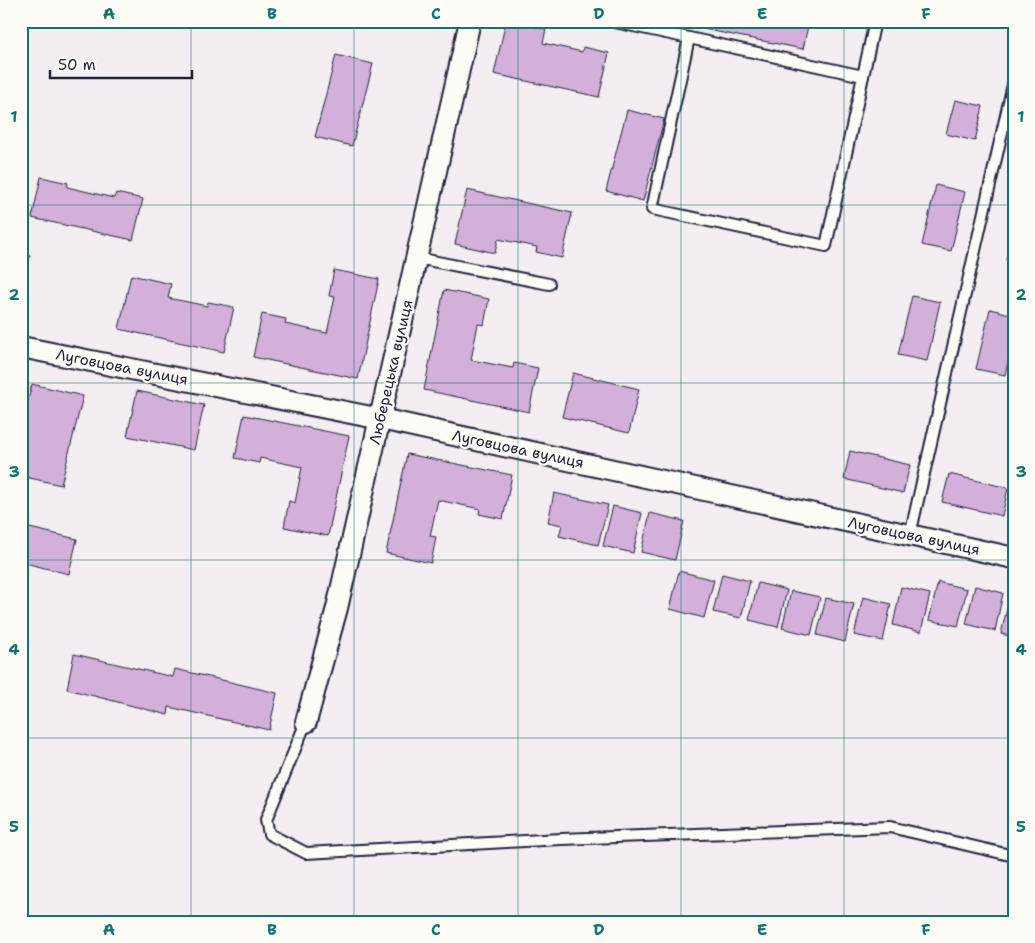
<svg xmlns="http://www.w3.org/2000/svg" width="1035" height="943" viewBox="0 0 1035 943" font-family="'Shantell Sans',sans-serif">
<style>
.building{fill:#d2b0da;stroke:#22223b}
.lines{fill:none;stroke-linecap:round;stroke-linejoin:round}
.service-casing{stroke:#22223b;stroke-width:14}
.minor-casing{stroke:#22223b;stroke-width:24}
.service{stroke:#fdfcf7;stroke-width:10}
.minor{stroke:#fdfcf7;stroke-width:20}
.grid{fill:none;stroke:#0f766e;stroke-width:1;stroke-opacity:0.55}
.labels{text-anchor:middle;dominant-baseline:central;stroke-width:4.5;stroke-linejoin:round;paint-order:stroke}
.street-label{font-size:15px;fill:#22223b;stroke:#fdfcf7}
.neatline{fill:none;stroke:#0f766e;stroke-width:2}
.grid-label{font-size:16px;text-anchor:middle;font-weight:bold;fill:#0f766e}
</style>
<rect width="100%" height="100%" fill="#f4edf1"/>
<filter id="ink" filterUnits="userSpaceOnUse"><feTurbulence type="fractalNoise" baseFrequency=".02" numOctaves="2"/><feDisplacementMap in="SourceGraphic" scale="10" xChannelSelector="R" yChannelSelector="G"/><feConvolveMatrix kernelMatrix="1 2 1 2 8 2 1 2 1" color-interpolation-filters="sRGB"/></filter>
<g filter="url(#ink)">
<g class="building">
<path d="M506 21 546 29 543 43 582 52 583 47 609 53 599 97 494 74Z"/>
<path d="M705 21H809L803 49 703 29Z"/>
<path d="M336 55 373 64 352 146 315 137Z"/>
<path d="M955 100 983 106 975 141 946 134Z"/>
<path d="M627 110 664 119 643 201 606 191Z"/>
<path d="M41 177 68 183 67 187 114 198 116 193 143 199 133 240 32 218Z"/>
<path d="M936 185 965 192 951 251 922 245Z"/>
<path d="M467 190 572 213 562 258 536 252 537 247 498 239 495 253 455 244Z"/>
<path d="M1014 225V262L1006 260Z"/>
<path d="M21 254 30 256 21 294Z"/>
<path d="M334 270 379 279 358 379 253 357 262 314 286 319 285 324 327 333 335 297 329 296Z"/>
<path d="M131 275 171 284 168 298 207 306 208 302 234 307 224 352 119 329Z"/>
<path d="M444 290 489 299 484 325 478 324 471 360 513 368 514 363 538 368 529 412 424 390Z"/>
<path d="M912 296 940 302 927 361 898 355Z"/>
<path d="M990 309 1014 315V335L1005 375 976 369Z"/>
<path d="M573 373 639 389 629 433 562 417Z"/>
<path d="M32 384 83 396 61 485 21 476V428Z"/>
<path d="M137 391 204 405 194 450 127 436Z"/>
<path d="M244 415 349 436 328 536 284 527 289 501 295 503 302 467 260 458 259 463 235 458Z"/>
<path d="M850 451 910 465 903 493 844 479Z"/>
<path d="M407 454 512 475 503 519 479 514 480 509 438 500 430 536 436 537 431 563 386 553Z"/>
<path d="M949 474 1008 488 1002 516 942 502Z"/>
<path d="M554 493 608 505 598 545 559 536 562 525 548 522Z"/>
<path d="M613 506 642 513 633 553 603 546Z"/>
<path d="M650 513 684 521 675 560 641 552Z"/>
<path d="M21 526 77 539 69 574 21 562Z"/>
<path d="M679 571 714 580 704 618 670 609Z"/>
<path d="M722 574 750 581 741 618 713 612Z"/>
<path d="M938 582 967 589 958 626 929 620Z"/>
<path d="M758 583 787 590 778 627 749 620Z"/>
<path d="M975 586 1003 593 995 631 966 624Z"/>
<path d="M901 587 930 594 921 632 893 625Z"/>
<path d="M791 591 820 597 811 635 782 628Z"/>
<path d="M1010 596 1014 597V637L1001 634Z"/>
<path d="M863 597 891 604 883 641 854 635Z"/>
<path d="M826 598 854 604 845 642 817 635Z"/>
<path d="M74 654 173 677 175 669 277 693 269 730 169 707 168 715 67 689Z"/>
</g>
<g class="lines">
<g class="service-casing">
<g id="service">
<path d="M610 21 689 38 652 209 826 246 875 21"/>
<path d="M689 38 863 76"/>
<path d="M417 258 549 284"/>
<path d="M910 535 1014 80"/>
<path d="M306 722 266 820 269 834 306 853 561 839 890 827 1014 856"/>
</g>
</g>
<g class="minor-casing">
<g id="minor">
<path d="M21 347 381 419 1014 558"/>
<path d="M306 722 337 608 470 21"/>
</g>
</g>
<use href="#service" class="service"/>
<use href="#minor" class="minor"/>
</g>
</g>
<path class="grid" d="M191 21V922M354 21V922M518 21V922M681 21V922M844 21V922M21 205H1014M21 383H1014M21 560H1014M21 738H1014"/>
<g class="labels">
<g class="street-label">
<text transform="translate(122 367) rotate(11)">Луговцова вулиця</text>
<text transform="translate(391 372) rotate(-77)">Люберецька вулиця</text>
<text transform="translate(518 449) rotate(12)">Луговцова вулиця</text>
<text transform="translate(914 536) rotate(12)">Луговцова вулиця</text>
</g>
</g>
<rect width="1035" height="943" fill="none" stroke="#fdfcf7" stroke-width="55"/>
<path d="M50 70v8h142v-8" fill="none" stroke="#22223b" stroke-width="2.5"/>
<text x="58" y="70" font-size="15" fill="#22223b" stroke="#fdfcf7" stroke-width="4" paint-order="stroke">50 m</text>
<rect x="28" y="28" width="980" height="888" class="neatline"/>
<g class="grid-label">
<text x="109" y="19">A</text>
<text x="272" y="19">B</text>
<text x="436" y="19">C</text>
<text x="599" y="19">D</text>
<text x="762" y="19">E</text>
<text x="926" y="19">F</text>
<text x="14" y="122">1</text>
<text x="1021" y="122">1</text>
<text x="14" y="300">2</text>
<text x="1021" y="300">2</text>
<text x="14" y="477">3</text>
<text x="1021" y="477">3</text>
<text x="14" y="655">4</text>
<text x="1021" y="655">4</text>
<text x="14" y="832">5</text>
<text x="1021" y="832">5</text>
<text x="109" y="935">A</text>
<text x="272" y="935">B</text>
<text x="436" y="935">C</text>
<text x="599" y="935">D</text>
<text x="762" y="935">E</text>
<text x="926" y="935">F</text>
</g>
</svg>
